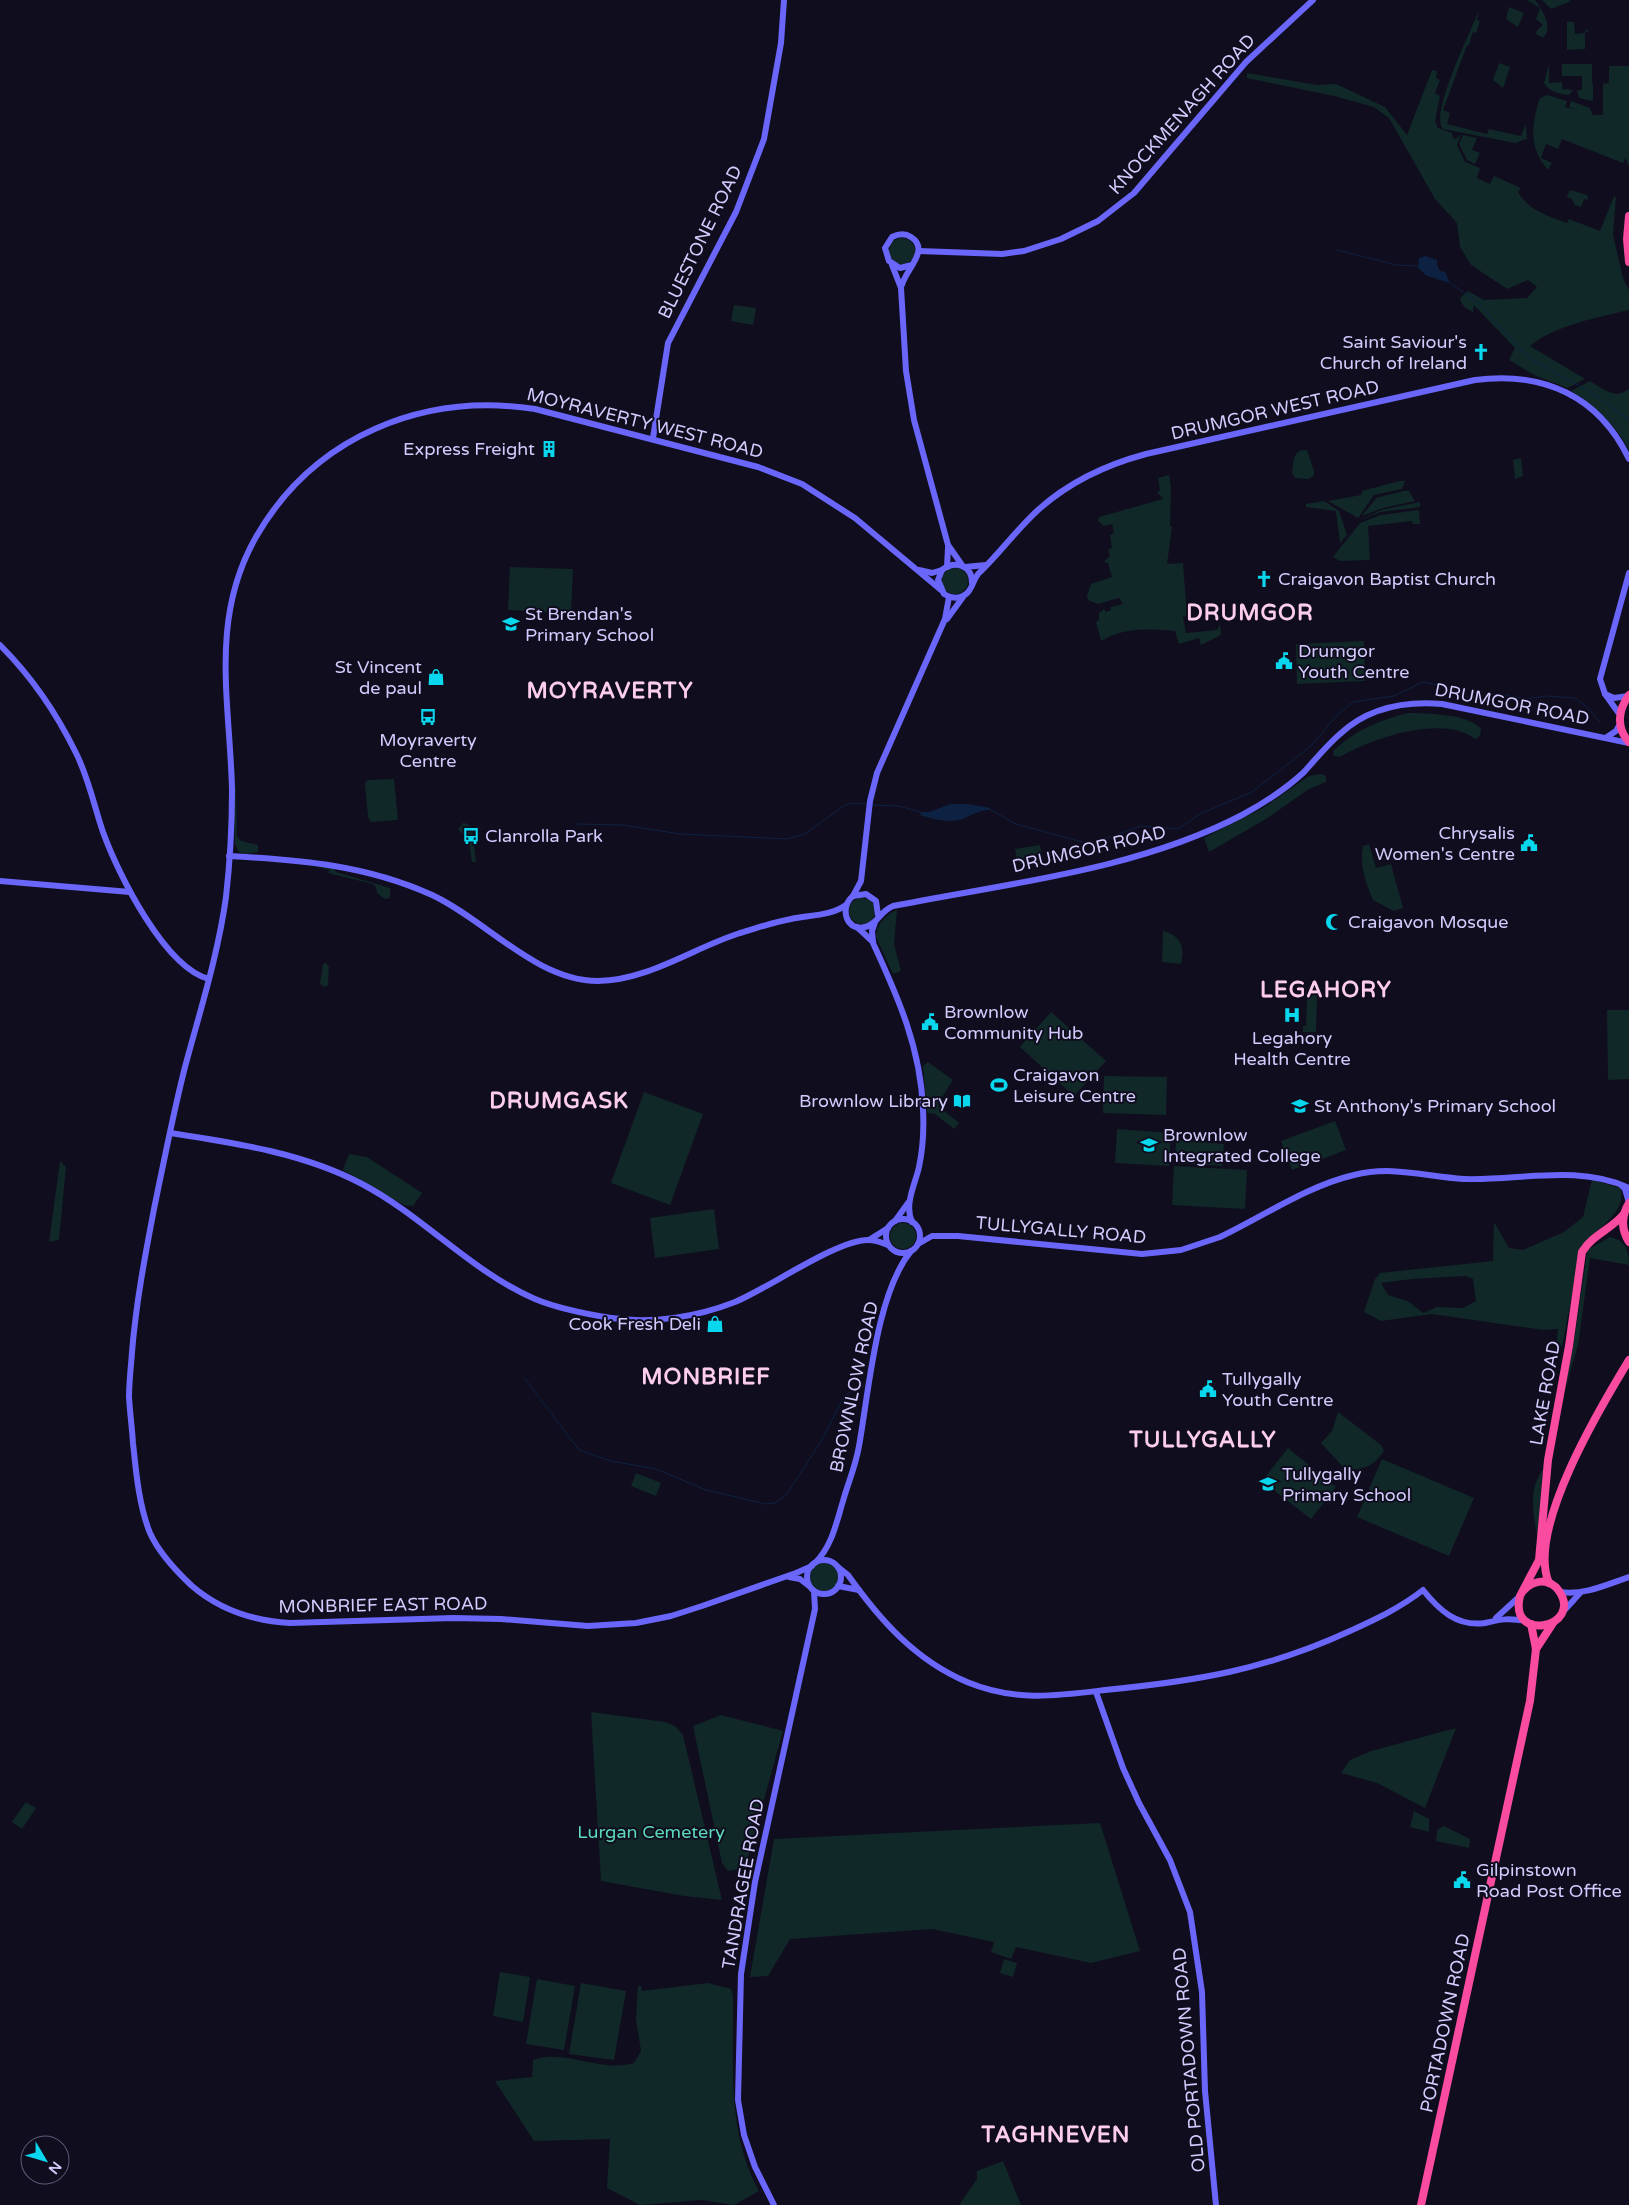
<svg xmlns="http://www.w3.org/2000/svg" width="1629" height="2205" viewBox="0 0 1629 2205" font-family="'Varela Round',sans-serif">
<style>
.green{fill:#102827;fill-rule:evenodd}
.water{fill:#0d2242}
.lines{fill:none;stroke-linecap:round;stroke-linejoin:round}
.stream{stroke:#0d2242;stroke-width:1}
.secondary{stroke:#6a66fa;stroke-width:6}
.highway{stroke:#f94b9f;stroke-width:8}
.labels{text-anchor:middle;dominant-baseline:central;stroke-width:4;stroke-linejoin:round;paint-order:stroke}
.street-label{font-size:18px;fill:#d1ccfd;stroke:#100d1e}
.poi-label{font-size:18px;fill:#d1ccfd;stroke:#100d1e;text-anchor:start}
.park-label{font-size:18px;fill:#5bdaba;stroke:#100d1e}
.district-label{font-size:22px;font-weight:bold;letter-spacing:1px;fill:#fdceec;stroke:#100d1e}
</style>
<rect width="100%" height="100%" fill="#100d1e"/>
<g class="green">
<path d="M1527 0H1535C1542 10 1554 28 1543 38L1536 34 1537 30 1543 25 1536 19 1540 8Z"/>
<path d="M1542 0H1569L1571 1 1551 9Z"/>
<path d="M1509 7 1524 13 1518 27 1506 19Z"/>
<path d="M1479 10 1477 20 1480 21 1476 33 1473 32 1469 45H1467L1443 110 1450 113 1447 124 1487 134 1489 129 1521 136 1526 124 1527 139 1515 143 1443 129C1429 115 1472 29 1479 10Z"/>
<path d="M1567 22H1574L1575 34 1585 33 1586 29 1589 31 1585 33V49L1567 50Z"/>
<path d="M1499 63 1510 67 1503 88 1493 80Z"/>
<path d="M1549 64V83L1562 82V89L1573 90 1569 95C1560 95 1548 91 1544 83Z"/>
<path d="M1562 64H1592V82L1590 83H1593V101L1579 98 1577 90H1582V76H1562Z"/>
<path d="M1609 66H1629V166L1625 158 1623 163 1562 139 1558 149 1546 144 1541 158 1552 163 1548 170C1529 149 1531 124 1540 98L1547 95 1567 101 1565 107 1577 110 1569 107 1571 101 1590 108 1593 115H1603V84L1609 83Z"/>
<path d="M1432 70 1437 71 1436 78 1440 80 1435 93 1440 96 1435 121 1438 128 1452 133 1453 138 1456 139 1461 134 1457 145 1465 162 1480 168 1477 178 1490 184 1494 176 1521 188 1518 192C1529 211 1548 216 1567 223L1569 219 1600 231 1614 196 1616 197 1613 235 1623 278 1629 290V310C1599 317 1553 326 1530 346L1585 379 1567 388 1534 375 1509 360 1515 348 1474 305 1473 312C1466 309 1462 306 1460 298L1468 291 1484 300 1527 298 1537 287 1528 280 1507 289 1471 265 1460 247 1457 223 1435 199 1389 118 1374 107 1334 96 1247 78V73L1317 85 1336 84 1385 107 1407 135Z"/>
<path d="M1463 135 1477 138 1472 150 1480 153 1475 164 1467 160 1459 144Z"/>
<path d="M1570 190 1587 195 1588 200 1584 199 1581 207 1575 205 1572 199 1567 197 1565 201Z"/>
<circle cx="902" cy="251" r="13"/>
<path d="M734 305 756 308 753 325 731 321Z"/>
<path d="M1590 381C1603 389 1615 400 1629 389V450C1615 424 1596 406 1571 391Z"/>
<path d="M1307 450 1314 471V476L1308 479 1295 478 1292 473C1294 462 1292 449 1307 450Z"/>
<path d="M1521 458 1523 476 1515 479 1513 460Z"/>
<path d="M1169 475 1171 487 1170 526 1172 527 1167 564 1183 563 1187 616 1183 617 1186 633 1217 630 1220 624 1221 635 1201 645 1199 638 1179 644 1175 631C1149 629 1125 627 1101 641L1096 622 1099 620V613L1104 609 1106 612 1111 610V607L1123 604 1119 598 1098 604 1088 600 1087 596 1091 584 1112 577 1108 563 1104 562 1110 556 1108 550 1112 548 1110 535 1114 533 1112 524 1104 526 1098 521 1099 517 1163 499 1157 492 1160 491 1158 478Z"/>
<path d="M1399 481H1405L1402 489 1374 495 1358 518 1328 501 1361 495 1362 491Z"/>
<path d="M1403 491H1409L1415 501 1383 508 1362 516 1376 498Z"/>
<path d="M1324 501 1339 511 1347 535 1340 543 1336 511 1306 507V504Z"/>
<path d="M1420 502V507L1381 512 1360 520 1381 510Z"/>
<path d="M1419 510 1420 524H1413L1412 521 1368 526 1370 560 1340 561 1333 557 1360 523 1381 515Z"/>
<path d="M510 567 573 569 571 613 508 610Z"/>
<circle cx="955" cy="581" r="13"/>
<path d="M1364 641 1365 681 1297 684 1296 644Z"/>
<path d="M1408 713C1425 713 1470 714 1481 729L1480 736 1475 739C1443 714 1372 738 1340 757L1334 756 1333 751C1355 730 1380 720 1408 713Z"/>
<path d="M231 722 236 794 237 836 241 841 258 845V852L247 854 239 852 235 844Z"/>
<path d="M1321 774 1326 776V782L1309 789 1266 819 1209 852 1204 838 1263 808 1309 776Z"/>
<path d="M394 779 398 820 371 822 368 817 365 783 368 780Z"/>
<path d="M463 823 468 824 473 835 476 862H472L469 842 458 829Z"/>
<path d="M1369 844 1376 868 1391 864 1403 908 1394 911 1373 900C1366 884 1359 864 1363 846Z"/>
<path d="M1040 845 1042 856 1017 861 1015 849Z"/>
<path d="M306 864 333 868 336 872 390 888V898L385 899 377 893 376 887 373 884 328 873 330 870Z"/>
<circle cx="862" cy="911" r="13"/>
<path d="M897 910 894 944 901 971 893 974 876 937C876 925 886 914 897 910Z"/>
<path d="M1163 931C1181 936 1185 946 1181 964L1162 962Z"/>
<path d="M326 963 329 967 328 985 325 987 320 984 323 964Z"/>
<path d="M1300 993 1317 995 1316 1032H1303V1026H1306L1307 998 1300 997Z"/>
<path d="M1607 1010H1629V1079L1608 1080Z"/>
<path d="M1051 1012 1106 1061 1074 1096 1020 1047Z"/>
<path d="M928 1062 953 1080 938 1103 939 1107 959 1123 954 1129 935 1114 927 1113 923 1066Z"/>
<path d="M1104 1076 1167 1077 1166 1115 1103 1113Z"/>
<path d="M644 1092 703 1114 670 1205 611 1183Z"/>
<path d="M1335 1121 1346 1150 1292 1170 1281 1141Z"/>
<path d="M1117 1129 1171 1133 1169 1166 1115 1163Z"/>
<path d="M1176 1140 1224 1144 1222 1166 1175 1163Z"/>
<path d="M349 1154 367 1157 422 1193 413 1206 404 1205 343 1170Z"/>
<path d="M60 1161 66 1167 59 1240 49 1242Z"/>
<path d="M1174 1166 1247 1170 1245 1209 1172 1205Z"/>
<path d="M1592 1180 1620 1188C1629 1212 1593 1231 1581 1247L1562 1347 1557 1342 1558 1329 1544 1330 1432 1314 1381 1321 1364 1312 1375 1279 1380 1273 1493 1261 1494 1222 1509 1248 1523 1250 1564 1232 1583 1217ZM1466 1276 1473 1279 1476 1301 1463 1308 1437 1307 1423 1313 1408 1301 1388 1295 1381 1283 1412 1279Z"/>
<path d="M714 1209 719 1249 655 1258 650 1218Z"/>
<circle cx="903" cy="1236" r="13"/>
<path d="M1610 1237C1625 1240 1629 1250 1629 1265L1590 1258 1578 1345 1562 1400 1573 1348 1587 1253 1589 1249Z"/>
<path d="M1338 1412 1381 1445 1384 1451C1373 1467 1364 1470 1345 1469L1321 1443 1332 1431Z"/>
<path d="M1288 1448 1336 1487 1311 1519 1262 1481Z"/>
<path d="M1382 1459 1474 1498 1449 1556 1357 1517Z"/>
<path d="M1543 1469 1537 1535C1533 1510 1528 1491 1543 1469Z"/>
<path d="M636 1473 661 1483 656 1496 631 1486Z"/>
<circle cx="824" cy="1577" r="14"/>
<path d="M591 1712 665 1722 675 1726 683 1735 722 1900 684 1896 601 1881Z"/>
<path d="M721 1715 783 1731 745 1868 728 1871 722 1863 693 1726Z"/>
<path d="M1456 1728 1425 1808 1377 1783 1341 1773 1350 1760 1371 1751Z"/>
<path d="M26 1802 36 1808 22 1829 12 1822Z"/>
<path d="M1414 1811 1429 1819V1832L1410 1827Z"/>
<path d="M1100 1823 1140 1951 1091 1963 1016 1947 1011 1959 991 1952 994 1942 932 1929 790 1939 768 1976 750 1977 774 1839Z"/>
<path d="M1444 1826 1470 1839 1469 1848 1436 1841 1437 1830Z"/>
<path d="M1004 1959 1017 1963 1013 1977 1000 1973Z"/>
<path d="M500 1972 530 1977 523 2022 493 2016Z"/>
<path d="M537 1979 575 1986 564 2050 526 2044Z"/>
<path d="M581 1983 626 1991 614 2060 569 2054Z"/>
<path d="M708 1983 731 1989 733 1996C734 2062 726 2131 759 2191L734 2205 702 2200 640 2205 607 2188 610 2139 534 2141 495 2081 532 2077 533 2060C563 2048 602 2073 634 2063L641 2051 636 2019 638 1986H641L642 1991Z"/>
<path d="M1003 2161 1021 2205H959L977 2179V2171Z"/>
</g>
<g class="water">
<path d="M1425 256 1437 260V265L1440 271 1445 272 1450 283 1427 276 1418 268 1419 258Z"/>
<path d="M951 804H969L990 808 989 810C980 810 974 814 965 818 951 824 935 820 920 815L922 812H929Z"/>
</g>
<g class="lines">
<g class="stream">
<path d="M1337 250 1397 265 1419 266"/>
<path d="M1450 283 1476 301 1524 353 1535 362 1589 391 1629 420"/>
<path d="M873 805 899 806 923 813"/>
<path d="M989 809 1016 824 1086 843 1095 842 1141 826 1178 829 1200 814 1252 792 1311 746 1338 714 1353 702 1394 696 1423 682 1455 689 1471 699 1504 695 1527 699 1546 696 1574 698 1586 706 1600 722"/>
<path d="M577 824 623 825 680 834 787 839 805 834 845 805 852 803 867 804"/>
<path d="M525 1379 579 1450 611 1461 656 1469 706 1490 766 1504 775 1503 787 1494 823 1438 841 1402 848 1393 865 1386"/>
</g>
<g class="secondary">
<path d="M919 251 1002 254 1024 251 1061 239 1098 221 1134 193 1246 62 1313 0"/>
<path d="M892 265 901 288 906 371 914 420 948 545 962 565"/>
<path d="M902 285C905 270 931 250 911 237 905 233 898 234 892 237L885 248 889 261 900 268 912 265"/>
<path d="M653 438 668 343 736 212 764 139 781 43 784 0"/>
<path d="M947 567 948 548"/>
<path d="M965 567 986 565"/>
<path d="M919 570 932 573 942 570"/>
<path d="M972 583C972 565 955 560 942 570L938 580 944 594C951 598 959 600 966 594 973 589 973 578 980 572 1000 553 1017 529 1038 510 1069 482 1105 465 1146 454L1475 380C1543 371 1599 396 1629 459"/>
<path d="M947 619 963 597"/>
<path d="M0 645C31 676 57 714 76 753 89 779 94 806 103 832 118 874 165 968 209 979"/>
<path d="M1605 694 1614 698 1628 696"/>
<path d="M1620 715 1605 694 1600 679 1629 573"/>
<path d="M1607 737 1616 731 1620 724"/>
<path d="M229 856C301 860 366 865 432 895 486 920 536 981 598 981 649 980 693 948 740 933 757 928 774 922 791 919 809 915 831 916 846 905"/>
<path d="M0 881 130 892"/>
<path d="M853 896 861 881 870 801 877 773 945 619 949 597"/>
<path d="M878 915 876 901 866 894 853 896C839 907 846 932 865 927 877 925 880 911 893 906 1009 883 1137 870 1242 815 1264 803 1286 789 1304 772 1316 759 1327 745 1340 734 1369 707 1405 701 1442 704L1629 743"/>
<path d="M875 922 872 931 873 943C898 997 921 1049 923 1110 924 1128 923 1148 919 1167 915 1185 904 1204 912 1222"/>
<path d="M857 927 873 942"/>
<path d="M170 1133C235 1143 304 1153 362 1184 423 1216 472 1272 535 1299 559 1309 586 1314 611 1318 652 1324 697 1317 735 1302 769 1288 838 1239 869 1240 876 1240 882 1243 888 1245"/>
<path d="M1622 1186 1625 1189 1629 1203"/>
<circle cx="903" cy="1236" r="17"/>
<path d="M895 1221 908 1203"/>
<path d="M869 1240 888 1228"/>
<path d="M918 1244 932 1236H958L1142 1254 1181 1250 1220 1237C1264 1216 1307 1186 1354 1175 1393 1165 1426 1177 1464 1179 1519 1181 1577 1164 1629 1188"/>
<circle cx="824" cy="1577" r="17"/>
<path d="M815 1563C832 1546 836 1524 843 1501 848 1483 856 1465 859 1446 869 1391 876 1294 911 1251"/>
<path d="M812 1566 796 1573 702 1606 671 1616 636 1623 588 1626 501 1619 453 1618 290 1623C254 1621 220 1610 192 1586 176 1571 159 1553 150 1533 139 1506 136 1472 133 1443 132 1428 130 1413 129 1397 129 1382 131 1367 132 1352 136 1303 145 1256 154 1209 164 1161 173 1114 185 1067 200 1011 218 955 226 897 230 862 232 826 232 790 230 702 209 619 256 537 314 436 423 392 535 409L758 467 802 484 855 518 941 590"/>
<path d="M838 1567 848 1575C880 1620 915 1660 967 1682 1015 1702 1056 1696 1105 1690 1197 1681 1265 1670 1350 1631 1376 1619 1400 1608 1423 1590 1439 1610 1457 1627 1485 1623 1502 1619 1508 1618 1527 1621"/>
<path d="M789 1577 800 1579 809 1586"/>
<path d="M838 1586 859 1590"/>
<path d="M1560 1592C1583 1596 1608 1584 1629 1577"/>
<path d="M1562 1613 1580 1593"/>
<path d="M1496 1618 1520 1596"/>
<path d="M1096 1692 1123 1768 1139 1803 1170 1860 1190 1912 1202 1992 1205 2091 1216 2205"/>
<path d="M774 2205 755 2167 744 2135 738 2100 741 1974 755 1882 815 1609 814 1591"/>
</g>
<g class="highway">
<path d="M1629 216 1627 239 1629 262"/>
<path d="M1629 695C1618 710 1616 728 1629 742"/>
<path d="M1629 1203C1621 1216 1621 1229 1629 1242"/>
<path d="M1549 1583C1526 1530 1601 1406 1629 1360"/>
<path d="M1523 1591C1533 1580 1549 1577 1559 1591 1584 1627 1508 1644 1520 1596L1539 1560 1548 1460 1569 1346 1582 1252C1592 1235 1610 1230 1623 1215"/>
<path d="M1536 1649 1553 1623"/>
<path d="M1421 2205 1530 1701 1536 1649 1531 1624"/>
</g>
</g>
<defs>
<g id="church-bare" transform="scale(1.35)"><path d="M-1.2-6h2.4v3.5h3.3v2.4h-3.3V6h-2.4V-.1h-3.3v-2.4h3.3Z" fill="#08d7ed" stroke="#100d1e" stroke-width="2.5" paint-order="stroke"/></g>
<g id="building-bare" transform="scale(1.35)"><path d="M-4-6H4V6H1V3H-1V6H-4ZM-2.5-4.3h1.7v1.8h-1.7ZM.8-4.3h1.7v1.8H.8ZM-2.5-1h1.7V.8h-1.7ZM.8-1h1.7V.8H.8Z" fill="#08d7ed" stroke="#100d1e" stroke-width="2.5" paint-order="stroke"/></g>
<g id="school-bare" transform="scale(1.35)"><path d="M0-5L7-2L0 1L-7-2ZM-4 1L0 2.5L4 1V4Q0 6-4 4Z" fill="#08d7ed" stroke="#100d1e" stroke-width="2.5" paint-order="stroke"/></g>
<g id="civic-bare" transform="scale(1.35)"><path d="M-.6-6.5H3V-4.5H.6V-3L4-1V1h2V6H-6V1h2V-1L-.6-3ZM-1.2 2.5V6h2.4V2.5Z" fill="#08d7ed" stroke="#100d1e" stroke-width="2.5" paint-order="stroke"/></g>
<g id="shop-bare" transform="scale(1.35)"><path d="M-5-2.5h2.3a2.7 3.5 0 0 1 5.4 0H5L5.5 6h-11ZM-1.5-2.5h3a1.5 2.3 0 0 0-3 0Z" fill="#08d7ed" stroke="#100d1e" stroke-width="2.5" paint-order="stroke"/></g>
<g id="bus-bare" transform="scale(1.35)"><path d="M-5-6H5V4H4V6H2V4H-2V6H-4V4H-5ZM-3.5-4V0h7V-4ZM-3.5 1.2v1.5H-2V1.2ZM2 1.2v1.5H3.5V1.2Z" fill="#08d7ed" stroke="#100d1e" stroke-width="2.5" paint-order="stroke"/></g>
<g id="mosque-bare" transform="scale(1.35)"><path d="M3.5-4.9A6 6 0 1 0 3.5 4.9A5 5 0 1 1 3.5-4.9Z" fill="#08d7ed" stroke="#100d1e" stroke-width="2.5" paint-order="stroke"/></g>
<g id="hospital-bare" transform="scale(1.35)"><path d="M-5-5h3v3.5h4V-5h3V5h-3V1.5h-4V5h-3Z" fill="#08d7ed" stroke="#100d1e" stroke-width="2.5" paint-order="stroke"/></g>
<g id="stadium-bare" transform="scale(1.35)"><path d="M0-5a6.5 5 0 1 0 0 10a6.5 5 0 1 0 0-10ZM-3.5-1.8h7v3.6h-7Z" fill="#08d7ed" stroke="#100d1e" stroke-width="2.5" paint-order="stroke"/></g>
<g id="library-bare" transform="scale(1.35)"><path d="M-6-4Q-3-5.5-.7-3.5V5Q-3 3-6 4ZM6-4Q3-5.5 .7-3.5V5Q3 3 6 4Z" fill="#08d7ed" stroke="#100d1e" stroke-width="2.5" paint-order="stroke"/></g>
</defs>
<g fill-rule="evenodd">
<use href="#church-bare" x="1481" y="352"/>
<use href="#building-bare" x="549" y="449"/>
<use href="#church-bare" x="1264" y="579"/>
<use href="#school-bare" x="511" y="624"/>
<use href="#civic-bare" x="1284" y="661"/>
<use href="#shop-bare" x="436" y="677"/>
<use href="#bus-bare" x="428" y="717"/>
<use href="#bus-bare" x="471" y="836"/>
<use href="#civic-bare" x="1529" y="843"/>
<use href="#mosque-bare" x="1334" y="922"/>
<use href="#hospital-bare" x="1292" y="1015"/>
<use href="#civic-bare" x="930" y="1022"/>
<use href="#stadium-bare" x="999" y="1085"/>
<use href="#library-bare" x="962" y="1101"/>
<use href="#school-bare" x="1300" y="1106"/>
<use href="#school-bare" x="1149" y="1145"/>
<use href="#shop-bare" x="715" y="1324"/>
<use href="#civic-bare" x="1208" y="1389"/>
<use href="#school-bare" x="1268" y="1484"/>
<use href="#civic-bare" x="1462" y="1880"/>
</g>
<g class="labels">
<g class="street-label">
<text transform="translate(1182 114) rotate(-48)">KNOCKMENAGH ROAD</text>
<text transform="translate(700 242) rotate(-64)">BLUESTONE ROAD</text>
<text transform="translate(1275 410) rotate(-13)">DRUMGOR WEST ROAD</text>
<text transform="translate(645 423) rotate(14)">MOYRAVERTY WEST ROAD</text>
<text transform="translate(1512 704) rotate(11)">DRUMGOR ROAD</text>
<text transform="translate(1089 849) rotate(-13)">DRUMGOR ROAD</text>
<text transform="translate(1061 1230) rotate(5)">TULLYGALLY ROAD</text>
<text transform="translate(854 1387) rotate(-78)">BROWNLOW ROAD</text>
<text transform="translate(1545 1393) rotate(-80)">LAKE ROAD</text>
<text transform="translate(383 1605) rotate(-1)">MONBRIEF EAST ROAD</text>
<text transform="translate(743 1884) rotate(-80)">TANDRAGEE ROAD</text>
<text transform="translate(1445 2023) rotate(-78)">PORTADOWN ROAD</text>
<text transform="translate(1189 2060) rotate(-95)">OLD PORTADOWN ROAD</text>
</g>
<g class="poi-label">
<text x="1467" y="342" text-anchor="end">Saint Saviour's<tspan x="1467" dy="21">Church of Ireland</tspan></text>
<text x="535" y="449" text-anchor="end">Express Freight</text>
<text x="1278" y="579">Craigavon Baptist Church</text>
<text x="525" y="614">St Brendan's<tspan x="525" dy="21">Primary School</tspan></text>
<text x="1298" y="651">Drumgor<tspan x="1298" dy="21">Youth Centre</tspan></text>
<text x="422" y="667" text-anchor="end">St Vincent<tspan x="422" dy="21">de paul</tspan></text>
<text x="428" y="740" text-anchor="middle">Moyraverty<tspan x="428" dy="21">Centre</tspan></text>
<text x="1515" y="833" text-anchor="end">Chrysalis<tspan x="1515" dy="21">Women's Centre</tspan></text>
<text x="485" y="836">Clanrolla Park</text>
<text x="1348" y="922">Craigavon Mosque</text>
<text x="944" y="1012">Brownlow<tspan x="944" dy="21">Community Hub</tspan></text>
<text x="1292" y="1038" text-anchor="middle">Legahory<tspan x="1292" dy="21">Health Centre</tspan></text>
<text x="1013" y="1075">Craigavon<tspan x="1013" dy="21">Leisure Centre</tspan></text>
<text x="948" y="1101" text-anchor="end">Brownlow Library</text>
<text x="1314" y="1106">St Anthony's Primary School</text>
<text x="1163" y="1135">Brownlow<tspan x="1163" dy="21">Integrated College</tspan></text>
<text x="701" y="1324" text-anchor="end">Cook Fresh Deli</text>
<text x="1222" y="1379">Tullygally<tspan x="1222" dy="21">Youth Centre</tspan></text>
<text x="1282" y="1474">Tullygally<tspan x="1282" dy="21">Primary School</tspan></text>
<text x="1476" y="1870">Gilpinstown<tspan x="1476" dy="21">Road Post Office</tspan></text>
</g>
<g class="park-label">
<text x="651" y="1832">Lurgan Cemetery</text>
</g>
<g class="district-label">
<text x="1250" y="613">DRUMGOR</text>
<text x="610" y="691">MOYRAVERTY</text>
<text x="1326" y="990">LEGAHORY</text>
<text x="559" y="1101">DRUMGASK</text>
<text x="706" y="1377">MONBRIEF</text>
<text x="1203" y="1440">TULLYGALLY</text>
<text x="1056" y="2135">TAGHNEVEN</text>
</g>
</g>
<g transform="translate(45 2160) rotate(128)"><circle r="24" fill="#100d1e" stroke="#5d5977"/>
<path d="M0-4L9 19L0 12L-9 19Z" fill="#08d7ed"/>
<text y="-8" font-size="14" font-weight="bold" text-anchor="middle" fill="#d1ccfd">N</text>
</g>
</svg>
